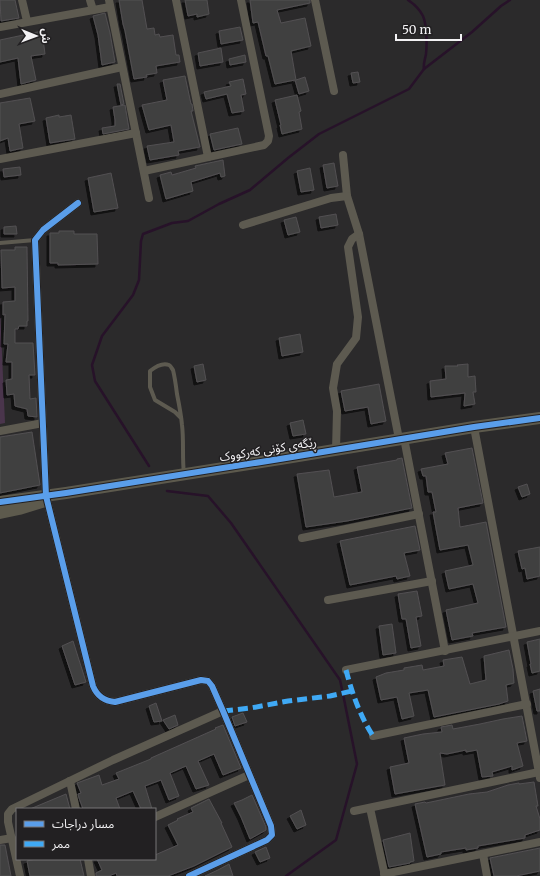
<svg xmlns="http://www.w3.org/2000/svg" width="540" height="876" viewBox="0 0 540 876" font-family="Merriweather,'Noto Sans Arabic',serif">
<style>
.green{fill:#4a354c}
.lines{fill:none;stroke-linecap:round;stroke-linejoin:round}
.stream{stroke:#271229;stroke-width:2.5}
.building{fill:#414041;stroke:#525052;filter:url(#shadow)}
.lane{stroke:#5d5a50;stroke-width:4}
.street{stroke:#5d5a50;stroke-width:8}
.secondary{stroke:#5d5a4d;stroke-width:12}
.quiet{stroke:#3fa9f5;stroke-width:5;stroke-dasharray:10 5;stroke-linecap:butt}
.cycleway-casing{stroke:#222022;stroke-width:8}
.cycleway{stroke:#5a9eea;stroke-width:6}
.labels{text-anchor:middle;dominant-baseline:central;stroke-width:3;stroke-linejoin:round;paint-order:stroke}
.street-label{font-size:12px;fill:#f3f2f4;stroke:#222022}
</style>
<defs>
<filter id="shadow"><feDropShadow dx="-3" dy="3" stdDeviation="0" flood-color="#0009"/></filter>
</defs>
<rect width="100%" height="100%" fill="#2b2a2b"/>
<path class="green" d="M0 308 5 423 0 424Z"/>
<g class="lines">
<g class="stream">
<path d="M424 69 472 32 501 6 510 0"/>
<path d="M149 466 95 381 92 365 102 336 133 295 139 280 141 241 143 234 172 223 188 221 219 204 250 190 288 158 319 134 409 89 424 69C423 64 425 60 426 54 427 45 427 25 423 16 420 10 414 4 408 0"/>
<path d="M167 491 208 496 231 523 340 680 343 694 357 764 336 840 286 876"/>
</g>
</g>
<g class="building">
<path d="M0 0H15L19 18 1 21Z"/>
<path d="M119 0H142L147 29 154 28 155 35 159 34 160 37 173 35 176 55H179L180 62 156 66 157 73 146 75 147 77 134 79 125 31 123 24Z"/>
<path d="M185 0H207L209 14 197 17V14L188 16Z"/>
<path d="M250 0H310V3L277 10 281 23 305 18 311 46 291 51 296 80 305 77 309 91 299 94 295 80 275 84 268 56H266L258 22 253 23Z"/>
<path d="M105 13 110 33 115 62 102 65 98 35 93 16Z"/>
<path d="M240 27 243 40 221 44 219 31Z"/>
<path d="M42 31 45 54 31 56 36 80 21 84 18 58 0 62V40Z"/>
<path d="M221 48 223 62 200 66 198 53Z"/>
<path d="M245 55 246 62 230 65 229 59Z"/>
<path d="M358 72 360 82 353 83 351 73Z"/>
<path d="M185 76 191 104H192L193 111H191L200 147 178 151 179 155 150 160 147 146 174 142 171 125 149 130 142 105 167 100 163 80Z"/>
<path d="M243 79 246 94 241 95 244 111 232 113 227 94 206 99 204 92 231 86 229 82Z"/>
<path d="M117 84H120L124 104 121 105Z"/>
<path d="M297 95 301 111 299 112 302 129 282 134 280 125H281L275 100Z"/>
<path d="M30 98 35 121 19 124 23 148 10 151 8 138 0 141V103Z"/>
<path d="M125 105 129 129 103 134 102 128 115 126V120L113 107Z"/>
<path d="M59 115V117L71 115 75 139 50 143 46 118Z"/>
<path d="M238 128 242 144 214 150 210 134Z"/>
<path d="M223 160 225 176 221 177 220 173 191 182 193 191 166 199 160 175 171 172 172 175 196 168 195 166Z"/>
<path d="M334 163 338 186 327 188 323 165Z"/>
<path d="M20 167 21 175 4 177 3 169Z"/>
<path d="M310 168 314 190 301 192 297 171Z"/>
<path d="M111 173 118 208 94 212 88 178Z"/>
<path d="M336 214 338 225 321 228 319 217Z"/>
<path d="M296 217 300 232 288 235 284 220Z"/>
<path d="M16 226 17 234H4V227Z"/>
<path d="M59 231H74V234H97L98 264 58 265V263H50V233H59Z"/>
<path d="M15 247H27L28 321H27V326H19L18 329H15V343H33L35 375H29L30 399 36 398 37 417 28 416 27 409 15 406 14 394 7 395 6 380 12 379V362H6L8 344H4L5 314 3 315V302L15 301V287L2 288 1 250H15Z"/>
<path d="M300 334 303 352 282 356 279 338Z"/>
<path d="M203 364 206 380 197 382 194 366Z"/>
<path d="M468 364V377L475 376 476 392H473L475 404 464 406 465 393 431 397 430 381 446 379 445 366H458L457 365Z"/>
<path d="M379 384 386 421 371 424 368 407 345 411 341 391Z"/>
<path d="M303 420 306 434 293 436 290 423Z"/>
<path d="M32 432 40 485 0 493V437Z"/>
<path d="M472 448 483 503 458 508 460 527 486 522 506 627 472 633 473 636 452 640 446 610 478 603 473 584 449 589 445 571 473 565 468 545 440 550 433 512H436L432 492H428L426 476H423L421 469 448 464 445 453Z"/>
<path d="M402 458 412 508 347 521 306 527 297 474 329 470 334 497 362 492 357 467 397 460V459Z"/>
<path d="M527 484 530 494 522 497 518 487Z"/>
<path d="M415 526 420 550 404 553 410 576 397 579 396 576 350 585 340 541Z"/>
<path d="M540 547V576L527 579 525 568 522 569 518 551Z"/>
<path d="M417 591 422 616 416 617 421 646 411 648 406 619H402L398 594Z"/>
<path d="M392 624 396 653 383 655 379 626Z"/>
<path d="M540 639V671L532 673 530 664H531L527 642Z"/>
<path d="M73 641 86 682 75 685 62 646Z"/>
<path d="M509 650 513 669 514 683 506 685 508 701 499 704 434 717 428 690 409 693 414 716 402 719 397 697 381 700 376 677 386 673 404 670V668L422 665 423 670 444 666 443 660 462 657 470 684 486 680 484 656Z"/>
<path d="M540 689V711H537L533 691Z"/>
<path d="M156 703 162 721 154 722 149 706Z"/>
<path d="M243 713 247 722 235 726 232 717Z"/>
<path d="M175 715 178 725 169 729 163 720Z"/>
<path d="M522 716 527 741 517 743 523 766 512 770V766L492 772 493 776 482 777 477 750 466 752V750L447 754 440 753 445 785 395 794 390 767 409 763 404 738 423 734 442 732 441 727 452 725 453 729 480 724 503 719Z"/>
<path d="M223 725 241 768 223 775 214 754 198 761 209 785 196 789 186 766 170 773 179 796 169 800 161 780 145 786 152 809H141L133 791 116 798 120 809H83L79 798 78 794 81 793 77 783 99 775 102 785 119 779 116 773 151 759V758L216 729 215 728Z"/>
<path d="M534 782 538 806H536L540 819V830L525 835V838L478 846V848L466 850V848L441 852V854L427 857 415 804 425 802 426 803 469 794 487 792 508 785 519 783V784Z"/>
<path d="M66 794 70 809H30Z"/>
<path d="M252 795 266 827V830L250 839 241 817 234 803 242 800Z"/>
<path d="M209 799 222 823H221L232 847 194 866 168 876H117L116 873 109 876H96V873L102 870 97 859H155V855L178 845 168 825 178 820 177 819 193 812 191 808Z"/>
<path d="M301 810 306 825 297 829 290 816Z"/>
<path d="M410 833 414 861 410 862V863L389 867 383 840Z"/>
<path d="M0 845H5L11 876H0Z"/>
<path d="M266 847 270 858 260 862 255 852Z"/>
<path d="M540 848V871L516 876H494L490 858Z"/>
<path d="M36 859H80L84 876H30L27 861Z"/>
<path d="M229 864 233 876H205L218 870Z"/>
</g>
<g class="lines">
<g class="lane">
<path d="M0 243 35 240"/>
<path d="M181 418 175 412 155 400 150 387V371C155 367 162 362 169 365 171 366 172 369 173 370 175 378 176 386 177 394 179 404 181 414 182 425 184 441 182 457 184 474"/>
</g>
<g class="street">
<path d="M22 0 27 21"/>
<path d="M90 0 93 10"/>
<path d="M109 0 149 198"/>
<path d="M176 0 208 157"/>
<path d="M315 0 334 91"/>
<path d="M0 27 110 7"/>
<path d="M0 94 122 67"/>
<path d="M343 155 347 196"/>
<path d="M0 159 136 133"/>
<path d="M144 171 264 145 268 141 269 136 241 0"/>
<path d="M78 203 43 230 35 240 46 496 93 686C97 696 104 701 115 702L201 680 208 681 212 686 223 711 271 826 272 835 267 840 189 876"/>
<path d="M243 225 331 198 347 196 359 234 399 439"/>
<path d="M474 427 540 778"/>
<path d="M0 431 43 423"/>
<path d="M404 438 445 651"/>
<path d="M336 450 337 411 333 388 337 364 356 338 358 317 348 247 352 239 359 234"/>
<path d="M302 538 419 514"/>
<path d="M328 600 432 581"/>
<path d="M346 670 540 631"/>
<path d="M373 736 527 704"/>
<path d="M70 781 76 809"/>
<path d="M370 808 385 876"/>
<path d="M354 811 539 772"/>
<path d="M155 817 249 775"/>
<path d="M0 840 12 838"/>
<path d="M483 854 487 876"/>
<path d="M88 859 91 876"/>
<path d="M384 874 540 842"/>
<path d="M20 876 8 822V814L12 809 113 760 223 711"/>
</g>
<g class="secondary">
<path d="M0 502 66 493 280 459 474 427 540 418"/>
<path d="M0 513 19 509 45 501"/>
</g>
<g class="quiet">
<path d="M346 670C352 693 360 716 373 736"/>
<path d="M223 711 251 708 288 701 330 696 352 691"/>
</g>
<g class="cycleway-casing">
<g id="cycleway">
<path d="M78 203 43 230 35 240 46 496 93 686C97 696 104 701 115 702L201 680 208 681 212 686 223 711 271 826 272 835 267 840 189 876"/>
<path d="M0 502 66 493 280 459 474 427 540 418"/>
</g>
</g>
<use href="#cycleway" class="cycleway"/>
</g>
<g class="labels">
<g class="street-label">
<text transform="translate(268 449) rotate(-9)">ڕێگەی کۆنی کەرکووک</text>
</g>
</g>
<rect x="16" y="808" width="140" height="52" fill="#222022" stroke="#767476"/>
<rect x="24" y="821" width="20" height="6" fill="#5a9eea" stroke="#767476"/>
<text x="52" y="828" font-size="12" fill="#f3f2f4">مسار دراجات</text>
<rect x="24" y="841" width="20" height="6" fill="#3fa9f5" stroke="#767476"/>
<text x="52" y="848" font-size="12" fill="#f3f2f4">ممر</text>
<g transform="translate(36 36) rotate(91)" stroke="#222022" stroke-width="3" paint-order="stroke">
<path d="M0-3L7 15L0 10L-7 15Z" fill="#f3f2f4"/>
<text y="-6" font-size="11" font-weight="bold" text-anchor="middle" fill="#f3f2f4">ش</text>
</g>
<path d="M396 34v6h65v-6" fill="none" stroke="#f3f2f4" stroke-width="2"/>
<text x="402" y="34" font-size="12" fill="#f3f2f4" stroke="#222022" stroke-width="3" paint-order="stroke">50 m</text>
</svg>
